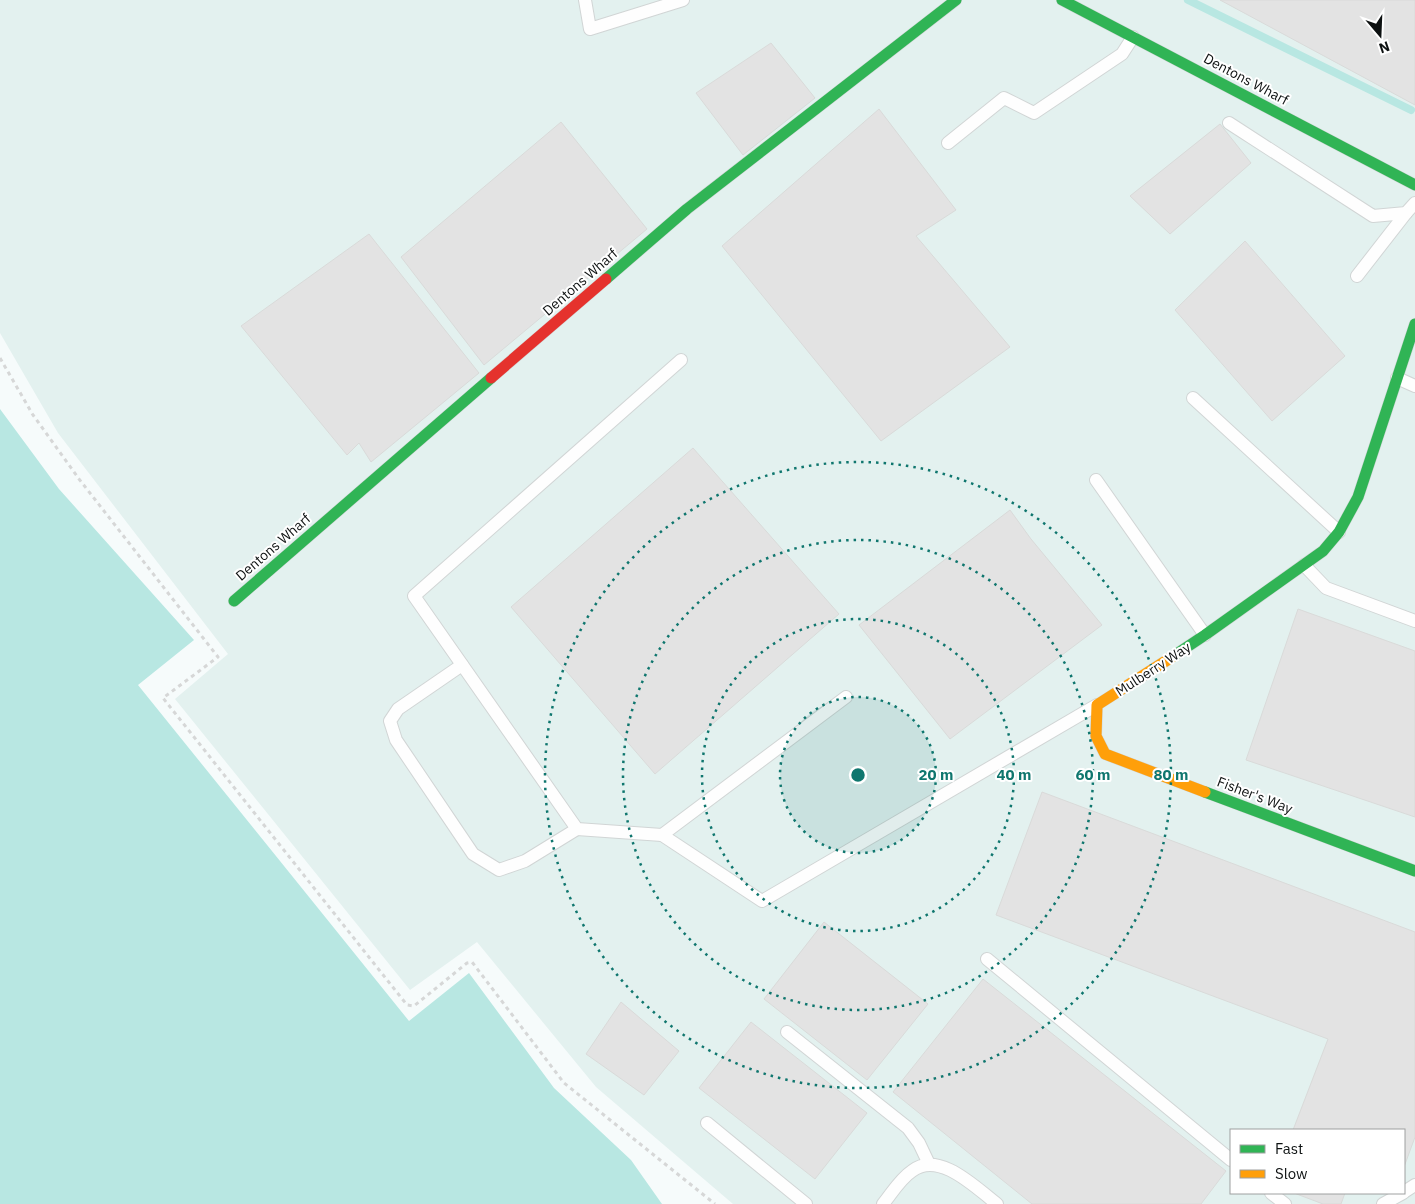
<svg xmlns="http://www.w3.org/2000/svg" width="1415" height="1204" viewBox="0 0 1415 1204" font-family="'IBM Plex Sans',sans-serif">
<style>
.built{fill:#e3f1ef;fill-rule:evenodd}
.water{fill:#b8e7e2}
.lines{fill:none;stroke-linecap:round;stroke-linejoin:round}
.stream{stroke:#b8e7e2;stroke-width:8}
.building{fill:#e3e3e3;stroke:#d9dad9}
.lane-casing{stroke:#d1d5d5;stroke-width:14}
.fast-casing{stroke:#d1d5d5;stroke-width:12}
.slow-casing{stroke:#d1d5d5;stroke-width:12}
.jam-casing{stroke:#d1d5d5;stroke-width:12}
.path{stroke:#d6d7d7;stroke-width:3;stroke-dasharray:4 4;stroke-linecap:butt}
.lane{stroke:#fefefe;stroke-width:12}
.fast{stroke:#30b455;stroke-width:11}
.slow{stroke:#ff9f0a;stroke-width:11}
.jam{stroke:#e5322d;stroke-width:11}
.ring{fill:none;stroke:#0f766e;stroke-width:2.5;stroke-dasharray:2.5 5}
.labels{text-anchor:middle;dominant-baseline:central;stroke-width:4;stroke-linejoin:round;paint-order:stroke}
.street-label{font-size:14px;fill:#0d1111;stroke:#fff}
.centre{fill:#0f766e;stroke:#fff;stroke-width:2.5}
.ring-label{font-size:15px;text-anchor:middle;font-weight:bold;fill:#0f766e;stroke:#fff;stroke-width:4;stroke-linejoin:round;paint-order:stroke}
</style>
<rect width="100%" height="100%" fill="#f6fbfb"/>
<path class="built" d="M0 0H1415V1204H733L596 1087 477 942 410 990 175 699 228 654 58 433 0 333ZM1231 1130H1404V1193H1231Z"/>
<path class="water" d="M0 409 59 489 194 640 138 685 409 1021 469 973 554 1088 631 1160 662 1204H0Z"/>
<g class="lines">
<path class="stream" d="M1188 0 1411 110"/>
</g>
<g class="building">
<path d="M1220 0H1415V105Z"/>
<path d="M771 43 815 98 743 155 696 93Z"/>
<path d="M879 109 956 210 916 236 1010 347 881 441 722 246Z"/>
<path d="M561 122 647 229 484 365 401 257Z"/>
<path d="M1220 124 1251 163 1170 234 1130 196Z"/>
<path d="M369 234 479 373 371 462 359 443 347 455 241 326Z"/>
<path d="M1245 241 1345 356 1272 421 1175 310Z"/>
<path d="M693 448 839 614 655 774 511 607Z"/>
<path d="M1010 510 1031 539 1102 625 950 739 859 625Z"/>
<path d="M1298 609 1415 651V817L1246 760Z"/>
<path d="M1042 792 1415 932V1137L1404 1167V1130H1293L1328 1039 996 915Z"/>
<path d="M824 922 928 1004 867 1080 764 999Z"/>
<path d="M983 979 1226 1171 1201 1204H1032L893 1092Z"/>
<path d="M621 1002 679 1051 644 1095 586 1054Z"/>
<path d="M751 1022 867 1113 815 1179 699 1088Z"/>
<path d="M1294 1193H1345L1341 1204H1323Z"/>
</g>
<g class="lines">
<g class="lane-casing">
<g id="lane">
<path d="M585 0 590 29 683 0"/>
<path d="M1229 123 1373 216 1406 213 1415 203"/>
<path d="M948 143 1004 98 1034 113 1122 54 1133 37"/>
<path d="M1357 276 1406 213"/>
<path d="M1397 378 1415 386"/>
<path d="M1193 398 1339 532"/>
<path d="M1096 480 1205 635"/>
<path d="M1304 565 1326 588 1415 621"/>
<path d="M462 665 398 709 390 721 396 740 473 854 499 870 525 861 577 829"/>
<path d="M846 697 662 835 762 901 1097 705"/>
<path d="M662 835 577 829 414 596 681 360"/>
<path d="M987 959 1231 1160"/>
<path d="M787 1032 908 1128 919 1143 929 1164"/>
<path d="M707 1123 806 1204"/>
<path d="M1404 1192 1415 1185"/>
<path d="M1271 1193 1285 1204"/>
<path d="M883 1204C892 1193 900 1179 912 1171 939 1150 976 1188 997 1204"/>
<path d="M1383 1204 1403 1193"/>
</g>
</g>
<g class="fast-casing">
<g id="fast">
<path d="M1062 0 1415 185"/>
<path d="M606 279 687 209 956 0"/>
<path d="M234 601 491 378"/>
<path d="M1172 657 1205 635 1323 551 1339 532 1358 497 1415 324"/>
<path d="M1205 792 1415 871"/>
</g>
</g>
<g class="slow-casing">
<path id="slow" d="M1172 657 1097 705 1096 736 1105 754 1205 792"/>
</g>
<g class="jam-casing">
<path id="jam" d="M491 378 606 279"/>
</g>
<path class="path" d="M0 358 33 415 79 479 218 657 163 698 407 1005 414 1006 467 963 472 962 564 1083 715 1204"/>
<use href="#lane" class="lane"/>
<use href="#fast" class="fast"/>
<use href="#slow" class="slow"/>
<use href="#jam" class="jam"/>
</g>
<circle cx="858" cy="775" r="78" fill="#0f766e" fill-opacity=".12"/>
<g class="ring">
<circle cx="858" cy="775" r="78"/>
<circle cx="858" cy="775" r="156"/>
<circle cx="858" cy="775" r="235"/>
<circle cx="858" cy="775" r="313"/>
</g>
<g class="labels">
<g class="street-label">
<text transform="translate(1246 79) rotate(28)">Dentons Wharf</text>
<text transform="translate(580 282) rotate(-41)">Dentons Wharf</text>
<text transform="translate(273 547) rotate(-41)">Dentons Wharf</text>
<text transform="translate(1153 669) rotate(-33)">Mulberry Way</text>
<text transform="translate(1255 795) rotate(21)">Fisher's Way</text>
</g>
</g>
<circle cx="858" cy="775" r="8" class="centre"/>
<g class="ring-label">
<text x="936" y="780">20 m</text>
<text x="1014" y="780">40 m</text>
<text x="1093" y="780">60 m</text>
<text x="1171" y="780">80 m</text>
</g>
<rect x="1230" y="1129" width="175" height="65" fill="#ffffff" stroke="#9ea0a0"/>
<rect x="1240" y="1145" width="25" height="8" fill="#30b455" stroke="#9ea0a0"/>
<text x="1275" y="1154" font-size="15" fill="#0d1111">Fast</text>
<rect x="1240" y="1170" width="25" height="8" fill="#ff9f0a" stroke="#9ea0a0"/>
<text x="1275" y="1179" font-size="15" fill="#0d1111">Slow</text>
<g transform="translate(1380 35) rotate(161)" stroke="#ffffff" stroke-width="4" paint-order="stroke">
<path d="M0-4L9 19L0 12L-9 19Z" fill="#0d1111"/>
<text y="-8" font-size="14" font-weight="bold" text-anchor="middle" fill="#0d1111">N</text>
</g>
</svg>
